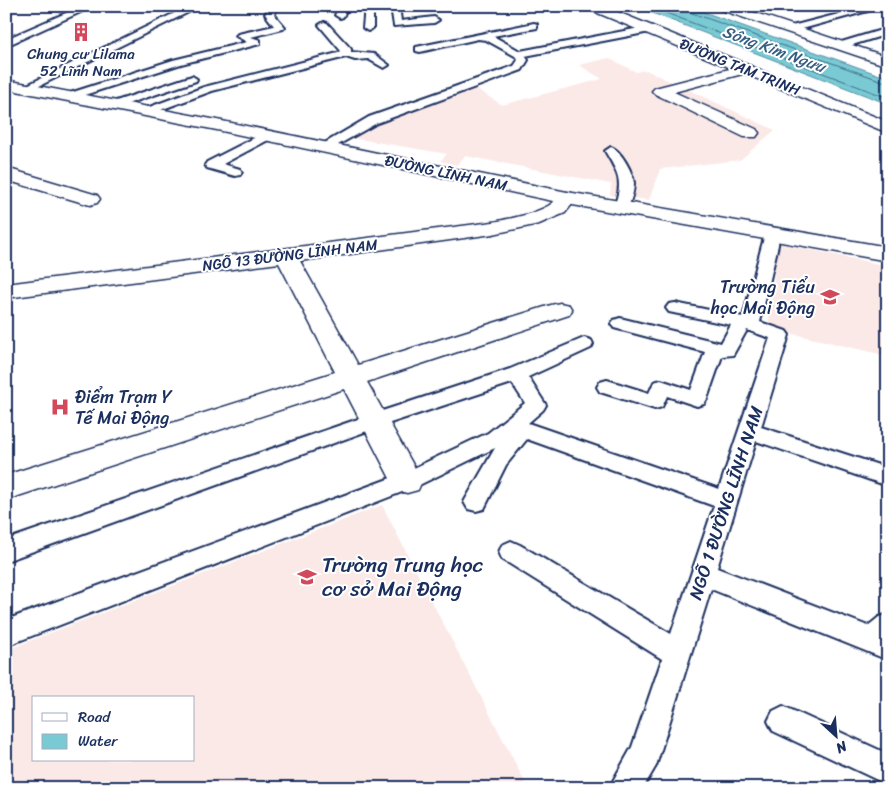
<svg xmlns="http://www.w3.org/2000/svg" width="894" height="794" viewBox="0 0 894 794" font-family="Sriracha,sans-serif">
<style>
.built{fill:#fbe9e7;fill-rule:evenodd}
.water{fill:#79cad3;stroke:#538ca4}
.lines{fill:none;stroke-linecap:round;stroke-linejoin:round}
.shore{stroke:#416d8d;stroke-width:1}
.lane-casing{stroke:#1b2f5e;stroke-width:4}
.street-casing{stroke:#1b2f5e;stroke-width:3}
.secondary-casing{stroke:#1b2f5e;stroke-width:3}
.lane{fill:#fff;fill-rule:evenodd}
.street{fill:#fff;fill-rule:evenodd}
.secondary{fill:#fff;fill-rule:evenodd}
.labels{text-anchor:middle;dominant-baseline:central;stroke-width:4;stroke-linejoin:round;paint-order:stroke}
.far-poi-label{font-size:15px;fill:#1b2f5e;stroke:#fff}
.far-street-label{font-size:15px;fill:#1b2f5e;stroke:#fff}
.far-water-label{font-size:16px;font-style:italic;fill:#375e81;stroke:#fff}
.poi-label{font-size:18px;fill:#1b2f5e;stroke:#fff;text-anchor:end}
.street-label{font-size:18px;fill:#1b2f5e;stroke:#fff}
.near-poi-label{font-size:21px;fill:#1b2f5e;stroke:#fff;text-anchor:start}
</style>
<rect width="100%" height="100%" fill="#fff"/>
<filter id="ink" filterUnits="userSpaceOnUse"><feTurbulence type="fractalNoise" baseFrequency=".02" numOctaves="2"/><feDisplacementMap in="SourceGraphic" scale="10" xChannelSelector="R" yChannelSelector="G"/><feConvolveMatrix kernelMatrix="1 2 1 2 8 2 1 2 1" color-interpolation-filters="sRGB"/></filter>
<g filter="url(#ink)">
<g class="built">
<path d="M609 58 636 72 646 70 775 130 740 160 660 169 649 200 610 195 611 184 465 156 457 165 440 161 447 154 352 138 371 125 475 88 502 105 602 79 579 65Z"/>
<path d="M778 243 888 266V356L768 328Z"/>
<path d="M382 505 528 788H6V650ZM34 698H194V760H34Z"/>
</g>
<path class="water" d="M634 6H687L888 78V104Z"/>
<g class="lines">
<g class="shore">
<path d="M648 6 888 98"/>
<path d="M688 6V10L692 13 888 83"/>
</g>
<g class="lane-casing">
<g id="lane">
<path d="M82 6H94L6 46V39Z"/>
<path d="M189 6H201L31 90 27 91 21 88Z"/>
<path d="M271 6H280L274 14 285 27 283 29 251 37 260 40V44L181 64 75 98 71 99 65 96 67 94 173 60 247 42 236 36 238 34 274 26 265 14Z"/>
<path d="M340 6H348L343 17 340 18 335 15Z"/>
<path d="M365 6H373V28L368 31 363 28Z"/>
<path d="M391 6H399L401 21 434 17 439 20 434 23 394 26Z"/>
<path d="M870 6H886L791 32 786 29 788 27Z"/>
<path d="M324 22 327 23 351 49V52L374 54 389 65 384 68 368 59 355 60 346 57 212 91 152 113H144L142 111 144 109 204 87 338 53 341 51 319 25Z"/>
<path d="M534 23 537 24V28L493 36 520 51 650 26 655 29 650 32 525 56 528 60 522 70 377 123 329 150 324 151 318 147 369 117 514 66 518 60 515 56 486 40 478 39 420 52 416 51V47Z"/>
<path d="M888 28V34L839 49 834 46 835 44Z"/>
<path d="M192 76 197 79 196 81 118 107H110L108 105 110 103Z"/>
<path d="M266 132 270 133 272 136 270 139 223 164 240 169 242 172 240 175 235 176 207 168 205 165 207 162Z"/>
<path d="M611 147C621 150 633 173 634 183 634 192 631 200 628 207L626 210H616L614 207C624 181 618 173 605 151Z"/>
<path d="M771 228 776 230 779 233 778 245 760 322 786 331 789 335 761 427 888 468V486L756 441 717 568 868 626 879 617 888 614V660L711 589 656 766 643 788H609L632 747 662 659 502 559 499 552 502 545 511 541 520 545 671 634 714 506 527 439 506 465 484 509 476 511 468 509 464 502 495 448 415 487 6 646V620L399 475 488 433 525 403 512 383 381 426 6 561V540L367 416 510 369 584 338 591 340 593 344 591 348 528 377 546 405 543 410 528 423 719 489 770 338 747 330 733 355 722 356 707 399 704 404 697 406 667 396 662 407 655 409 600 392 597 387 600 382 607 380 649 393 654 382 661 380 691 390 705 352 614 328 611 324 614 320 620 318 721 343 731 325 669 312 666 308 669 304 675 303 743 317 762 245 766 230Z"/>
<path d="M783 706 888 754V785L773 731 768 721 773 711Z"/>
</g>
</g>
<g class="street-casing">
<g id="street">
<path d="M716 6H735L888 57V66L718 9Z"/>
<path d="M745 65 750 66 752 69 750 72 674 92 756 129 759 133 756 137H744L655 94 652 91 655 88Z"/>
<path d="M6 168 97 195 100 199 97 203 90 205 6 180Z"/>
<path d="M567 192 574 194 577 198 565 213 539 224 493 234 300 261 358 365 551 305 560 303 569 305 572 310 569 315 367 382 422 481 418 490 407 493 396 490 344 389 6 500V475L335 372 279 263 6 298V284L493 222C512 218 531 215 548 206 556 202 558 194 567 192Z"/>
</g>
</g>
<g class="secondary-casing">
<g id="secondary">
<path d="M586 6H603L888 122V133L588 9Z"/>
<path d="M6 80 217 120 567 192 888 247V261L567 204 217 130 6 89Z"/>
</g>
</g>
<use href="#lane" class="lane"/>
<use href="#street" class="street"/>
<use href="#secondary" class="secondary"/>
</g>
</g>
<defs>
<g id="building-bare" transform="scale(1.5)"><path d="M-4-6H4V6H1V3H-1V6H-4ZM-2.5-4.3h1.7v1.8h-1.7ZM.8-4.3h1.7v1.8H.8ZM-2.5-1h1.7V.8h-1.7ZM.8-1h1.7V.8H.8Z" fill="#d1495b" stroke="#fff" stroke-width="2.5" paint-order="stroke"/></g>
<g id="school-bare" transform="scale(1.5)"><path d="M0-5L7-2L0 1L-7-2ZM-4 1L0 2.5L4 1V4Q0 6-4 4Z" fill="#d1495b" stroke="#fff" stroke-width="2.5" paint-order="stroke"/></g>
<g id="hospital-bare" transform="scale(1.5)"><path d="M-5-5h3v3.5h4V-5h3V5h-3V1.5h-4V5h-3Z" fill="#d1495b" stroke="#fff" stroke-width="2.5" paint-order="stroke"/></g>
</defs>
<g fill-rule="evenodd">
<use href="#building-bare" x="81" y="32"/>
<use href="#school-bare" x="830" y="297"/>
<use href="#hospital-bare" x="60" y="407"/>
<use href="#school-bare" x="307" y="577"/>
</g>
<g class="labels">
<g class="far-poi-label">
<text x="81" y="54">Chung cư Lilama<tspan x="81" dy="17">52 Lĩnh Nam</tspan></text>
</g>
<g class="far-street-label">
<text transform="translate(740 67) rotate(22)">ĐƯỜNG TAM TRINH</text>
<text transform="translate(446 173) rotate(12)">ĐƯỜNG LĨNH NAM</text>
<text transform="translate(290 255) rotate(-7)">NGÕ 13 ĐƯỜNG LĨNH NAM</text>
</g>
<g class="far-water-label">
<text transform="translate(774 49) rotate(20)">Sông Kim Ngưu</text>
</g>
<g class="poi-label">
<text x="815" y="287">Trường Tiểu<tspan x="815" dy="21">học Mai Động</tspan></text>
<text x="75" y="397" text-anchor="start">Điểm Trạm Y<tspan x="75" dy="21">Tế Mai Động</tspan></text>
</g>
<g class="street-label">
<text transform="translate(726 503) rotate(-72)">NGÕ 1 ĐƯỜNG LĨNH NAM</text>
</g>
<g class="near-poi-label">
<text x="322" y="565">Trường Trung học<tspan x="322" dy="24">cơ sở Mai Động</tspan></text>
</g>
</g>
<rect width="894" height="794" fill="none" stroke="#fff" stroke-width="25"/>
<rect x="12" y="12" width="869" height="769" fill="none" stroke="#1b2f5e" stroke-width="2" filter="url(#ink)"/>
<rect x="32" y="696" width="162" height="65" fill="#ffffff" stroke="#a4acbf"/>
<rect x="42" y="713" width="25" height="8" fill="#ffffff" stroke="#a4acbf"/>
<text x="78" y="722" font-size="15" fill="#1b2f5e">Road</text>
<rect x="42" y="734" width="25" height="15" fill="#79cad3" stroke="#a4acbf"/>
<text x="78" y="746" font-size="15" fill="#1b2f5e">Water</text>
<g transform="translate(836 736) rotate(154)" stroke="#ffffff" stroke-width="4" paint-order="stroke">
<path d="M0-4L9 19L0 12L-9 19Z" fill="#1b2f5e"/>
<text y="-8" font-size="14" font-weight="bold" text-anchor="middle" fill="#1b2f5e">N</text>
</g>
</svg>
